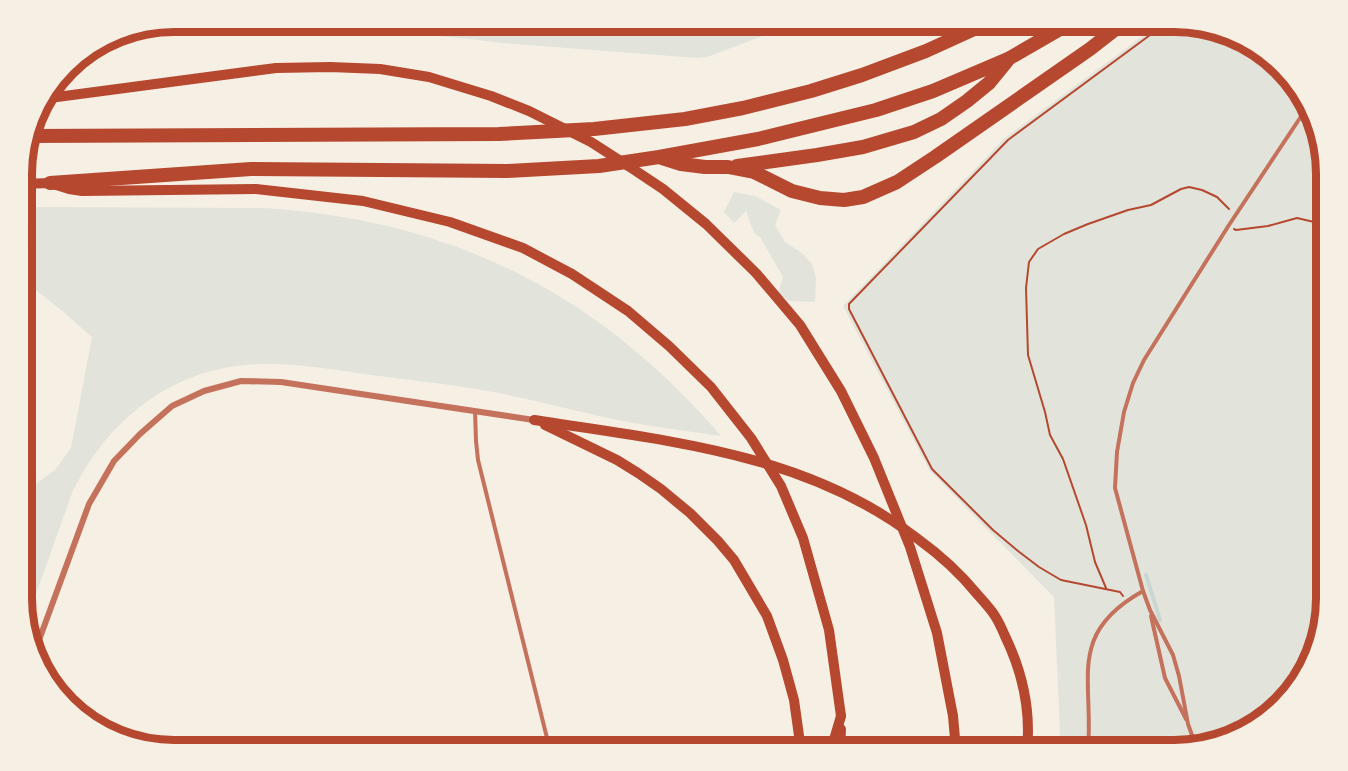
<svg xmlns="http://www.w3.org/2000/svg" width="1348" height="771" viewBox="0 0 1348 771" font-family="Rubik,sans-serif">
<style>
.green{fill:#e2e4dc}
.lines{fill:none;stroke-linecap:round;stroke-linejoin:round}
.stream{stroke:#c9d6d2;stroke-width:4}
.path{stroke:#b5482f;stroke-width:2}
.service{stroke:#c5725c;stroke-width:4}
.minor{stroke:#c5725c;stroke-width:6}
.secondary{stroke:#b5482f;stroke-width:10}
.primary{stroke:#b5482f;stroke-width:10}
.motorway{stroke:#b5482f;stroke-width:14}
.rim{fill:none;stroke:#b5482f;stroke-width:8}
</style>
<rect width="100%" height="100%" fill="#f6efe4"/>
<g class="green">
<path d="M173 21H802L707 57 697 58 502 43 469 39 304 23 103 40 115 32Z"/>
<path d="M1163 21H1175L1251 41 1302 89 1327 163V607L1307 674 1259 725 1185 750H1057L1060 734 1054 597 930 471 843 306 1001 142 1002 140Z"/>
<path d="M734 192 755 196 781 210 775 225 785 242 802 253 812 264 816 278 815 302 790 301 778 294 783 277 760 237 754 233 746 211 734 223 724 212Z"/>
<path d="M22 207 264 208C452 220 598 293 721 436 688 431 655 427 622 421 573 411 525 397 476 389 441 383 407 380 372 375 320 368 267 357 215 370 150 386 100 434 72 493L25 625 22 617V494L55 470 71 448 92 337 61 310 22 279Z"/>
</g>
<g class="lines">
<path class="stream" d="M1146 575 1160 620"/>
<g class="path">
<path d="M1234 229 1236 230 1268 226 1297 218 1327 225"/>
<path d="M1106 588 1095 562 1086 525 1063 459 1050 435 1045 412 1028 355 1026 288 1029 262 1038 249 1064 234 1088 224 1128 210 1151 205 1181 189 1189 187 1202 190 1217 197 1229 209"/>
<path d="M1123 596 1120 592 1061 580 1039 567 1018 551 993 530 932 469 849 309V304L1008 140 1169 21"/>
</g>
<g class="service">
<path d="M475 411 476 441 478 460 550 750"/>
<path d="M1151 616 1165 678 1186 719"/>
<path d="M1193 738 1188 724 1179 676 1173 655 1150 610 1143 591 1115 488 1117 452 1124 412 1133 383 1144 360 1229 225 1308 106"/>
<path d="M1088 750C1094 679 1066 634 1143 591"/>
</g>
<g class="minor">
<path d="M35 651 89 504 114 461 140 434 172 406 204 391 241 381 281 382 534 420"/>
<path d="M1169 750 1181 742 1193 738 1195 746"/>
</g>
<g class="secondary">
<path d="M534 420C668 441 807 453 918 539 940 555 960 573 977 594 983 601 990 608 995 616 999 622 1002 629 1005 636 1022 671 1031 710 1027 750"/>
<path d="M545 425 617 460 638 473 661 489 690 513 718 541 734 560 767 616 783 660 794 700 801 750"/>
<path d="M953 716 956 750"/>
<path d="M831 750 841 716"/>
<path d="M840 750 841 729"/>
</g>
<g class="primary">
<path d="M42 99 276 68 330 67 380 69 429 77 491 96 529 111 591 142 633 169 663 189 706 224 756 273 800 325 841 391 874 458 910 547 937 633 953 716"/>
<path d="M22 184 50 183 69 189 82 191 256 189 363 201 450 222 523 248 572 274 628 311 669 346 711 387 751 438 781 486 803 538 829 630 841 716"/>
</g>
<g class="motorway">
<path d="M27 136 499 134 594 129 685 119 743 108 811 91 862 75 926 51 992 21"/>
<path d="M662 158 681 164 705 167H728L754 172 792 191 820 198 844 200 863 197 897 182 935 157 1090 49 1126 21"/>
<path d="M737 166 817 155 863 147 914 132 941 119 967 101 989 83 1007 61"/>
<path d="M50 183 251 169 507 171 599 166 659 157 758 139 876 110 933 91 1008 59 1074 21"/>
</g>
</g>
<path d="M0 0H1348V771H0ZM174 32H1174A142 142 0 0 1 1316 174V598A142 142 0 0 1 1174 740H174A142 142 0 0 1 32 598V174A142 142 0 0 1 174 32Z" fill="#f6efe4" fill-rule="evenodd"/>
<path class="rim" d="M174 32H1174A142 142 0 0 1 1316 174V598A142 142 0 0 1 1174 740H174A142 142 0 0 1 32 598V174A142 142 0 0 1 174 32Z"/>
</svg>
